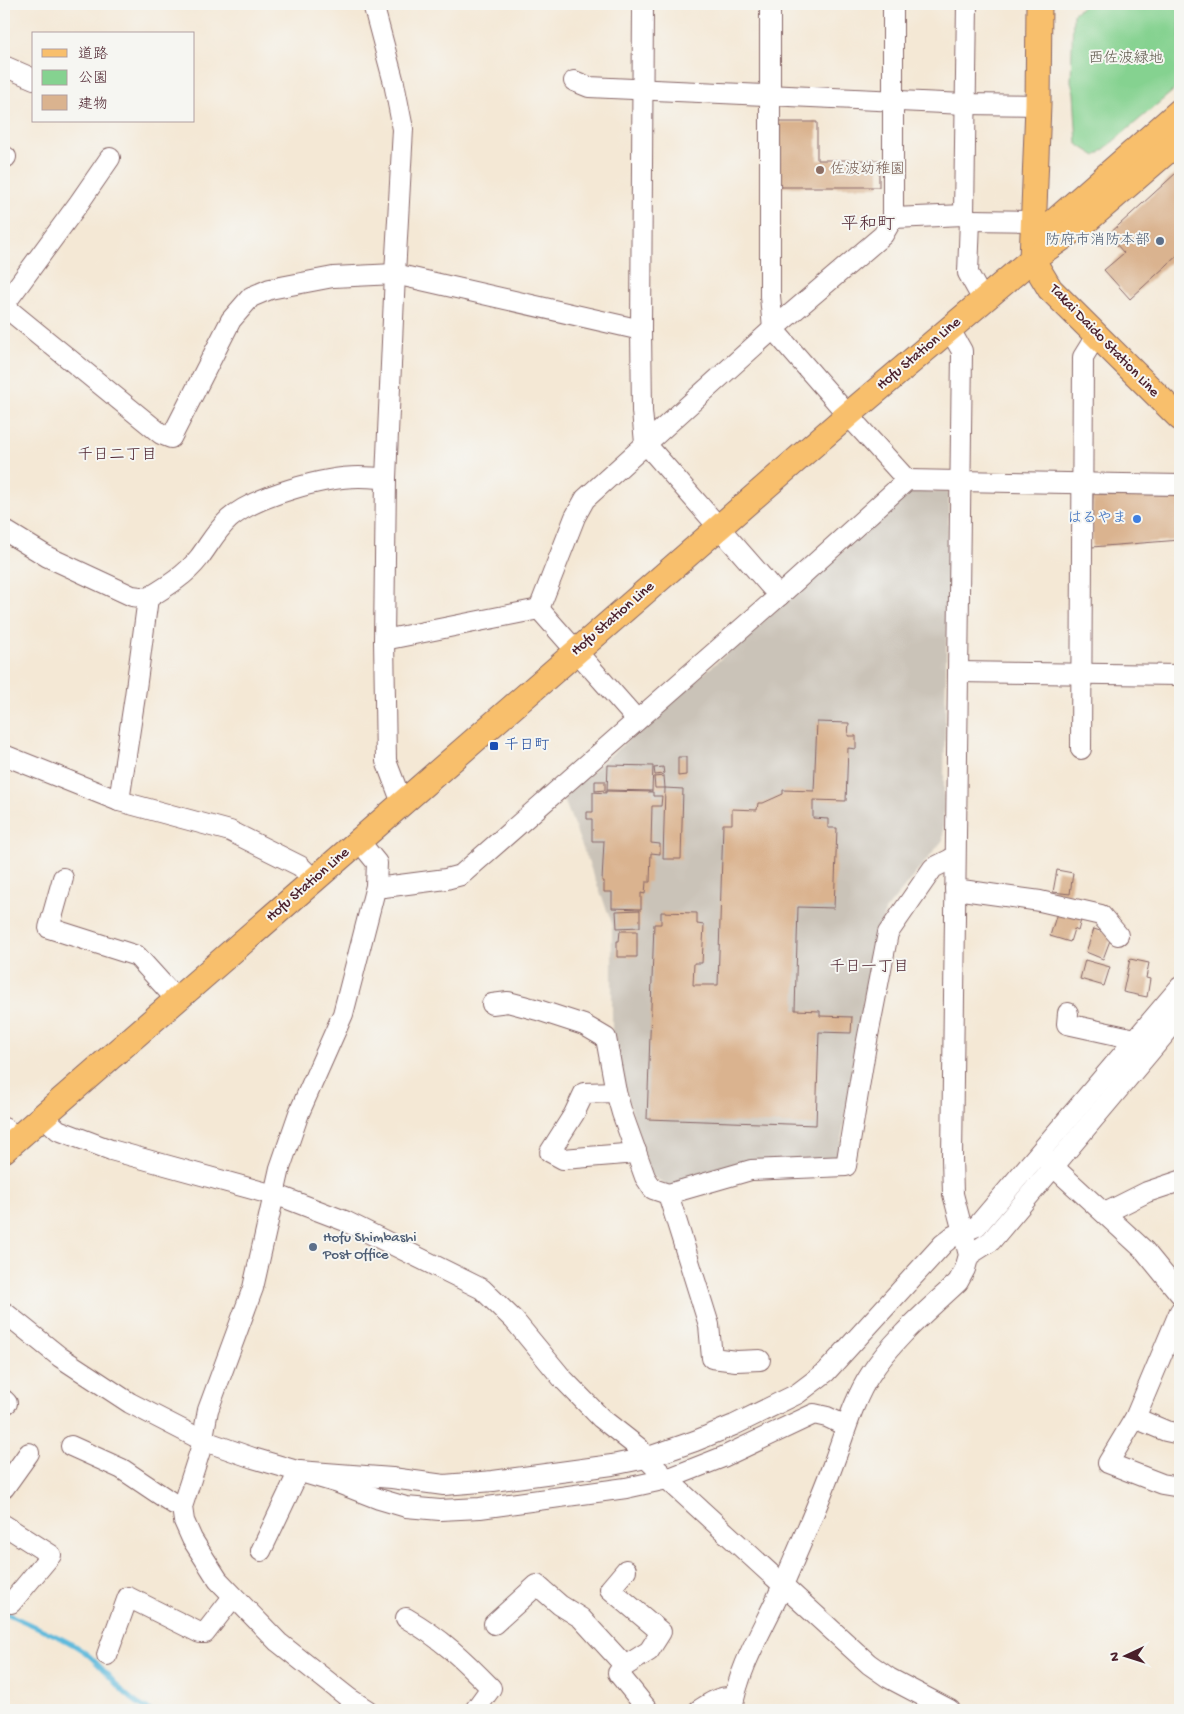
<svg xmlns="http://www.w3.org/2000/svg" width="1184" height="1714" viewBox="0 0 1184 1714" font-family="'Gochi Hand','Klee One',sans-serif">
<style>
.industrial{fill:#cac3b8}
.green{fill:#85d290;stroke:#68785e}
.lines{fill:none;stroke-linecap:round;stroke-linejoin:round}
.stream{stroke:#5ebadc;stroke-width:4.5}
.building{fill:#dab38f}
.minor-casing{stroke:#866566;stroke-width:22}
.major-casing{stroke:#866566;stroke-width:27}
.minor{stroke:#fff;stroke-width:20}
.major{stroke:#f8bf6c;stroke-width:25}
.education-dot{fill:#8d6e63;stroke:#f6f6f2;stroke-width:2}
.service-dot{fill:#5c6f8a;stroke:#f6f6f2;stroke-width:2}
.shop-dot{fill:#3f7fe0;stroke:#f6f6f2;stroke-width:2}
.transit-dot{fill:#1a4fb4;stroke:#f6f6f2;stroke-width:2}
.labels{text-anchor:middle;dominant-baseline:central;stroke-width:4;stroke-linejoin:round;paint-order:stroke}
.park-label{font-size:15px;fill:#5c5549;stroke:#f6f6f2}
.education-label{font-size:15px;fill:#785e54;stroke:#f6f6f2;text-anchor:start}
.service-label{font-size:15px;fill:#4e5e75;stroke:#f6f6f2;text-anchor:end}
.street-label{font-size:15px;fill:#4a1f2b;stroke:#f6f6f2}
.shop-label{font-size:15px;fill:#366cbe;stroke:#f6f6f2;text-anchor:end}
.transit-label{font-size:15px;fill:#164399;stroke:#f6f6f2;text-anchor:start}
.neighbourhood-label{font-size:16px;fill:#4a1f2b;stroke:#f6f6f2}
.quarter-label{font-size:18px;fill:#4a1f2b;stroke:#f6f6f2}
</style>
<rect width="100%" height="100%" fill="#f6f6f2"/>
<filter id="ink" filterUnits="userSpaceOnUse"><feTurbulence type="fractalNoise" baseFrequency=".02" numOctaves="2"/><feDisplacementMap in="SourceGraphic" scale="10" xChannelSelector="R" yChannelSelector="G"/><feConvolveMatrix kernelMatrix="1 2 1 2 8 2 1 2 1" color-interpolation-filters="sRGB"/></filter>
<filter id="wash" filterUnits="userSpaceOnUse"><feTurbulence type="fractalNoise" baseFrequency=".0096" numOctaves="4" result="noise"/><feDisplacementMap in="SourceGraphic" scale="20" xChannelSelector="R" yChannelSelector="G"/><feGaussianBlur stdDeviation="1.12" result="paint"/><feColorMatrix in="noise" values="0 0 0 0 0 0 0 0 0 0 0 0 0 0 0 0 0 1.4 0 .05"/><feComposite in="paint" operator="in"/></filter>
<g filter="url(#wash)">
<rect width="100%" height="100%" fill="#f4e8d5"/>
<path class="industrial" d="M912 491 949 492 943 840 885 911 864 997 838 1162 668 1187 650 1174 612 1042V923L563 797Z"/>
<path class="green" d="M1085 4H1180V85L1096 156 1077 144 1074 93 1071 81 1073 14Z"/>
<g class="lines">
<path class="stream" d="M4 1612C31 1626 63 1636 87 1654 109 1672 123 1699 150 1710"/>
</g>
<g id="blocks">
<g class="building">
<path d="M779 122H817V160H879V187H779Z"/>
<path d="M1176 173 1180 178V253L1130 299 1104 270 1124 253 1108 235Z"/>
<path d="M1093 494 1180 495V540L1092 547Z"/>
<path d="M817 722 849 723 848 736H856V749L848 748 846 801 813 800V818L828 819V828H837L834 908 798 907 795 1010 820 1011V1016L852 1017 851 1033 819 1032 816 1125 647 1119 654 924H661V912L697 913V924L704 925 702 963H694L693 985H718L723 824H732V809L757 810 758 803H763L783 794V790L814 791Z"/>
<path d="M678 757H686V775L678 776Z"/>
<path d="M608 765 653 766 652 791 607 790Z"/>
<path d="M663 767 664 774 655 775 654 768Z"/>
<path d="M664 776 665 788H655L654 777Z"/>
<path d="M595 781H605V790L595 791Z"/>
<path d="M665 788 683 789 681 859H663Z"/>
<path d="M606 791 653 792V796H662L661 806H652L651 843 660 844V854L651 853 650 882H646L645 894 641 893V909L612 908V892H604V881H602L604 841H592V819H587V812H593V792L606 793Z"/>
<path d="M1057 870 1073 873 1070 894 1053 892Z"/>
<path d="M640 910V927L617 928 616 911Z"/>
<path d="M1057 913 1082 916 1078 931 1074 929 1070 942 1050 936Z"/>
<path d="M1094 929 1112 935 1103 959 1086 952Z"/>
<path d="M620 931H637V957H617V941H619Z"/>
<path d="M1130 959 1149 963 1146 978 1150 979 1147 997 1123 992Z"/>
<path d="M1085 960 1110 967 1104 986 1080 979Z"/>
</g>
</g>
</g>
<g filter="url(#ink)">
<use href="#blocks" fill-opacity="0" stroke="#866566" stroke-width="1"/>
<g class="lines">
<g class="minor-casing">
<g id="minor">
<path d="M373 4 394 83 403 129 395 274 386 478 384 640 386 761 402 803"/>
<path d="M643 4 641 330 642 411 645 443 779 596"/>
<path d="M770 4V296L773 329 848 415 907 480"/>
<path d="M967 4 964 215 970 220 968 273 983 300"/>
<path d="M4 66 34 79"/>
<path d="M574 81 589 87 965 104 1038 105"/>
<path d="M4 156 6 157"/>
<path d="M893 218 964 215"/>
<path d="M970 220 1032 221"/>
<path d="M4 305 79 203 110 158"/>
<path d="M4 306 161 434 171 438 231 320 251 297 270 289 333 277 395 274 641 330"/>
<path d="M4 530 48 557 132 596 148 598C166 587 185 576 199 558 209 545 216 531 229 519 255 496 324 477 359 477 368 477 377 478 386 478"/>
<path d="M539 609 575 517 585 499 773 329 883 235 893 218V4"/>
<path d="M539 609 637 720"/>
<path d="M384 640 539 609"/>
<path d="M958 672 1180 675"/>
<path d="M1081 749 1083 357 1096 336"/>
<path d="M4 755 119 801 230 831 300 866 314 880"/>
<path d="M119 801 135 696 148 598"/>
<path d="M359 841 377 863 376 886 343 1014 299 1113 280 1168 253 1288 208 1410 201 1448 182 1507 184 1521 192 1539 218 1580 278 1642 350 1699 367 1710"/>
<path d="M63 878 49 928 137 956 176 999"/>
<path d="M376 886 384 887 446 879 461 875 779 596 907 480 1180 485"/>
<path d="M955 889 1040 901 1101 915 1118 935"/>
<path d="M492 1004 508 1002 538 1010 584 1025 606 1038 616 1092 622 1113 645 1177 653 1189 668 1194 751 1170 846 1166 865 1051 888 933 933 868 955 857"/>
<path d="M1068 1013 1067 1024 1135 1039"/>
<path d="M616 1092 584 1093 574 1114 550 1152 563 1159 625 1154 636 1151"/>
<path d="M43 1116 58 1130 111 1150 285 1198 345 1221 482 1289 514 1320 562 1378 601 1418 639 1448 646 1458 667 1479 869 1664 889 1678 950 1710"/>
<path d="M4 1128 18 1137"/>
<path d="M1044 1158 1144 1250 1180 1294"/>
<path d="M668 1194 709 1325 712 1358 736 1361 760 1360"/>
<path d="M1105 1213 1147 1192 1180 1181"/>
<path d="M969 1255 991 1241 1180 1016"/>
<path d="M1180 1311 1135 1418 1108 1463 1162 1484 1180 1487"/>
<path d="M4 1312 60 1357 130 1403 202 1440 253 1458 338 1483 379 1499 406 1507 440 1510 480 1508 626 1488 667 1479 723 1457 814 1414 827 1417 846 1426"/>
<path d="M4 1400 7 1403"/>
<path d="M1135 1418 1166 1431 1180 1434"/>
<path d="M71 1446 122 1469 174 1504 182 1507"/>
<path d="M299 1471 392 1478 444 1485 493 1481 612 1465 646 1458 695 1441 734 1425 797 1394 826 1372 943 1244 953 1236 977 1226 1180 987"/>
<path d="M4 1488 29 1453"/>
<path d="M4 1525 51 1555 11 1603"/>
<path d="M261 1551 299 1471"/>
<path d="M406 1618C441 1638 464 1660 491 1688L475 1710"/>
<path d="M494 1624 537 1585 560 1605 581 1618 625 1666 618 1673 648 1710"/>
<path d="M107 1655 128 1597 200 1633H205L233 1597"/>
<path d="M625 1666 649 1651 661 1632 610 1589 626 1570"/>
<path d="M699 1710C709 1704 721 1694 734 1698"/>
<path d="M732 1710C738 1667 766 1624 783 1585 801 1543 820 1501 835 1459 845 1432 854 1399 870 1375 893 1339 927 1311 958 1282L965 1269 969 1255 953 1194 952 1158 962 351 949 328"/>
</g>
</g>
<g class="major-casing">
<g id="major">
<path d="M1037 251 1055 221 1180 111"/>
<path d="M1032 259 1038 105 1039 4"/>
<path d="M1032 259 1050 289 1180 418"/>
<path d="M4 1150 848 415 1032 259 1084 223 1180 140"/>
</g>
</g>
<use href="#minor" class="minor"/>
<use href="#major" class="major"/>
</g>
</g>
<circle class="education-dot" cx="820" cy="170" r="5"/>
<g class="service-dot">
<circle cx="1160" cy="241" r="5"/>
<circle cx="313" cy="1247" r="5"/>
</g>
<circle class="shop-dot" cx="1137" cy="519" r="5"/>
<rect class="transit-dot" x="489" y="741" width="10" height="10" rx="2.5"/>
<g class="labels">
<g class="park-label">
<text x="1126" y="59">西佐波緑地</text>
</g>
<g class="education-label">
<text x="830" y="170">佐波幼稚園</text>
</g>
<g class="service-label">
<text x="1150" y="241">防府市消防本部</text>
<text x="323" y="1238" text-anchor="start">Hofu Shimbashi<tspan x="323" dy="17">Post Office</tspan></text>
</g>
<g class="street-label">
<text transform="translate(1104 341) rotate(46)">Takai Daido Station Line</text>
<text transform="translate(919 354) rotate(-40)">Hofu Station Line</text>
<text transform="translate(613 619) rotate(-41)">Hofu Station Line</text>
<text transform="translate(308 885) rotate(-41)">Hofu Station Line</text>
</g>
<g class="shop-label">
<text x="1127" y="519">はるやま</text>
</g>
<g class="transit-label">
<text x="504" y="746">千日町</text>
</g>
<g class="neighbourhood-label">
<text x="117" y="456">千日二丁目</text>
<text x="869" y="968">千日一丁目</text>
</g>
<g class="quarter-label">
<text x="868" y="225">平和町</text>
</g>
</g>
<rect width="1184" height="1714" fill="none" stroke="#f6f6f2" stroke-width="20"/>
<rect x="32" y="32" width="162" height="90" fill="#f6f6f2" stroke="#b1a0a2"/>
<rect x="42" y="49" width="25" height="8" fill="#f8bf6c" stroke="#b1a0a2"/>
<text x="78" y="58" font-size="15" fill="#4a1f2b">道路</text>
<rect x="42" y="70" width="25" height="15" fill="#85d290" stroke="#b1a0a2"/>
<text x="78" y="82" font-size="15" fill="#4a1f2b">公園</text>
<rect x="42" y="95" width="25" height="15" fill="#dab38f" stroke="#b1a0a2"/>
<text x="78" y="108" font-size="15" fill="#4a1f2b">建物</text>
<g transform="translate(1126 1656) rotate(266)" stroke="#f6f6f2" stroke-width="4" paint-order="stroke">
<path d="M0-4L9 19L0 12L-9 19Z" fill="#4a1f2b"/>
<text y="-8" font-size="14" font-weight="bold" text-anchor="middle" fill="#4a1f2b">N</text>
</g>
</svg>
